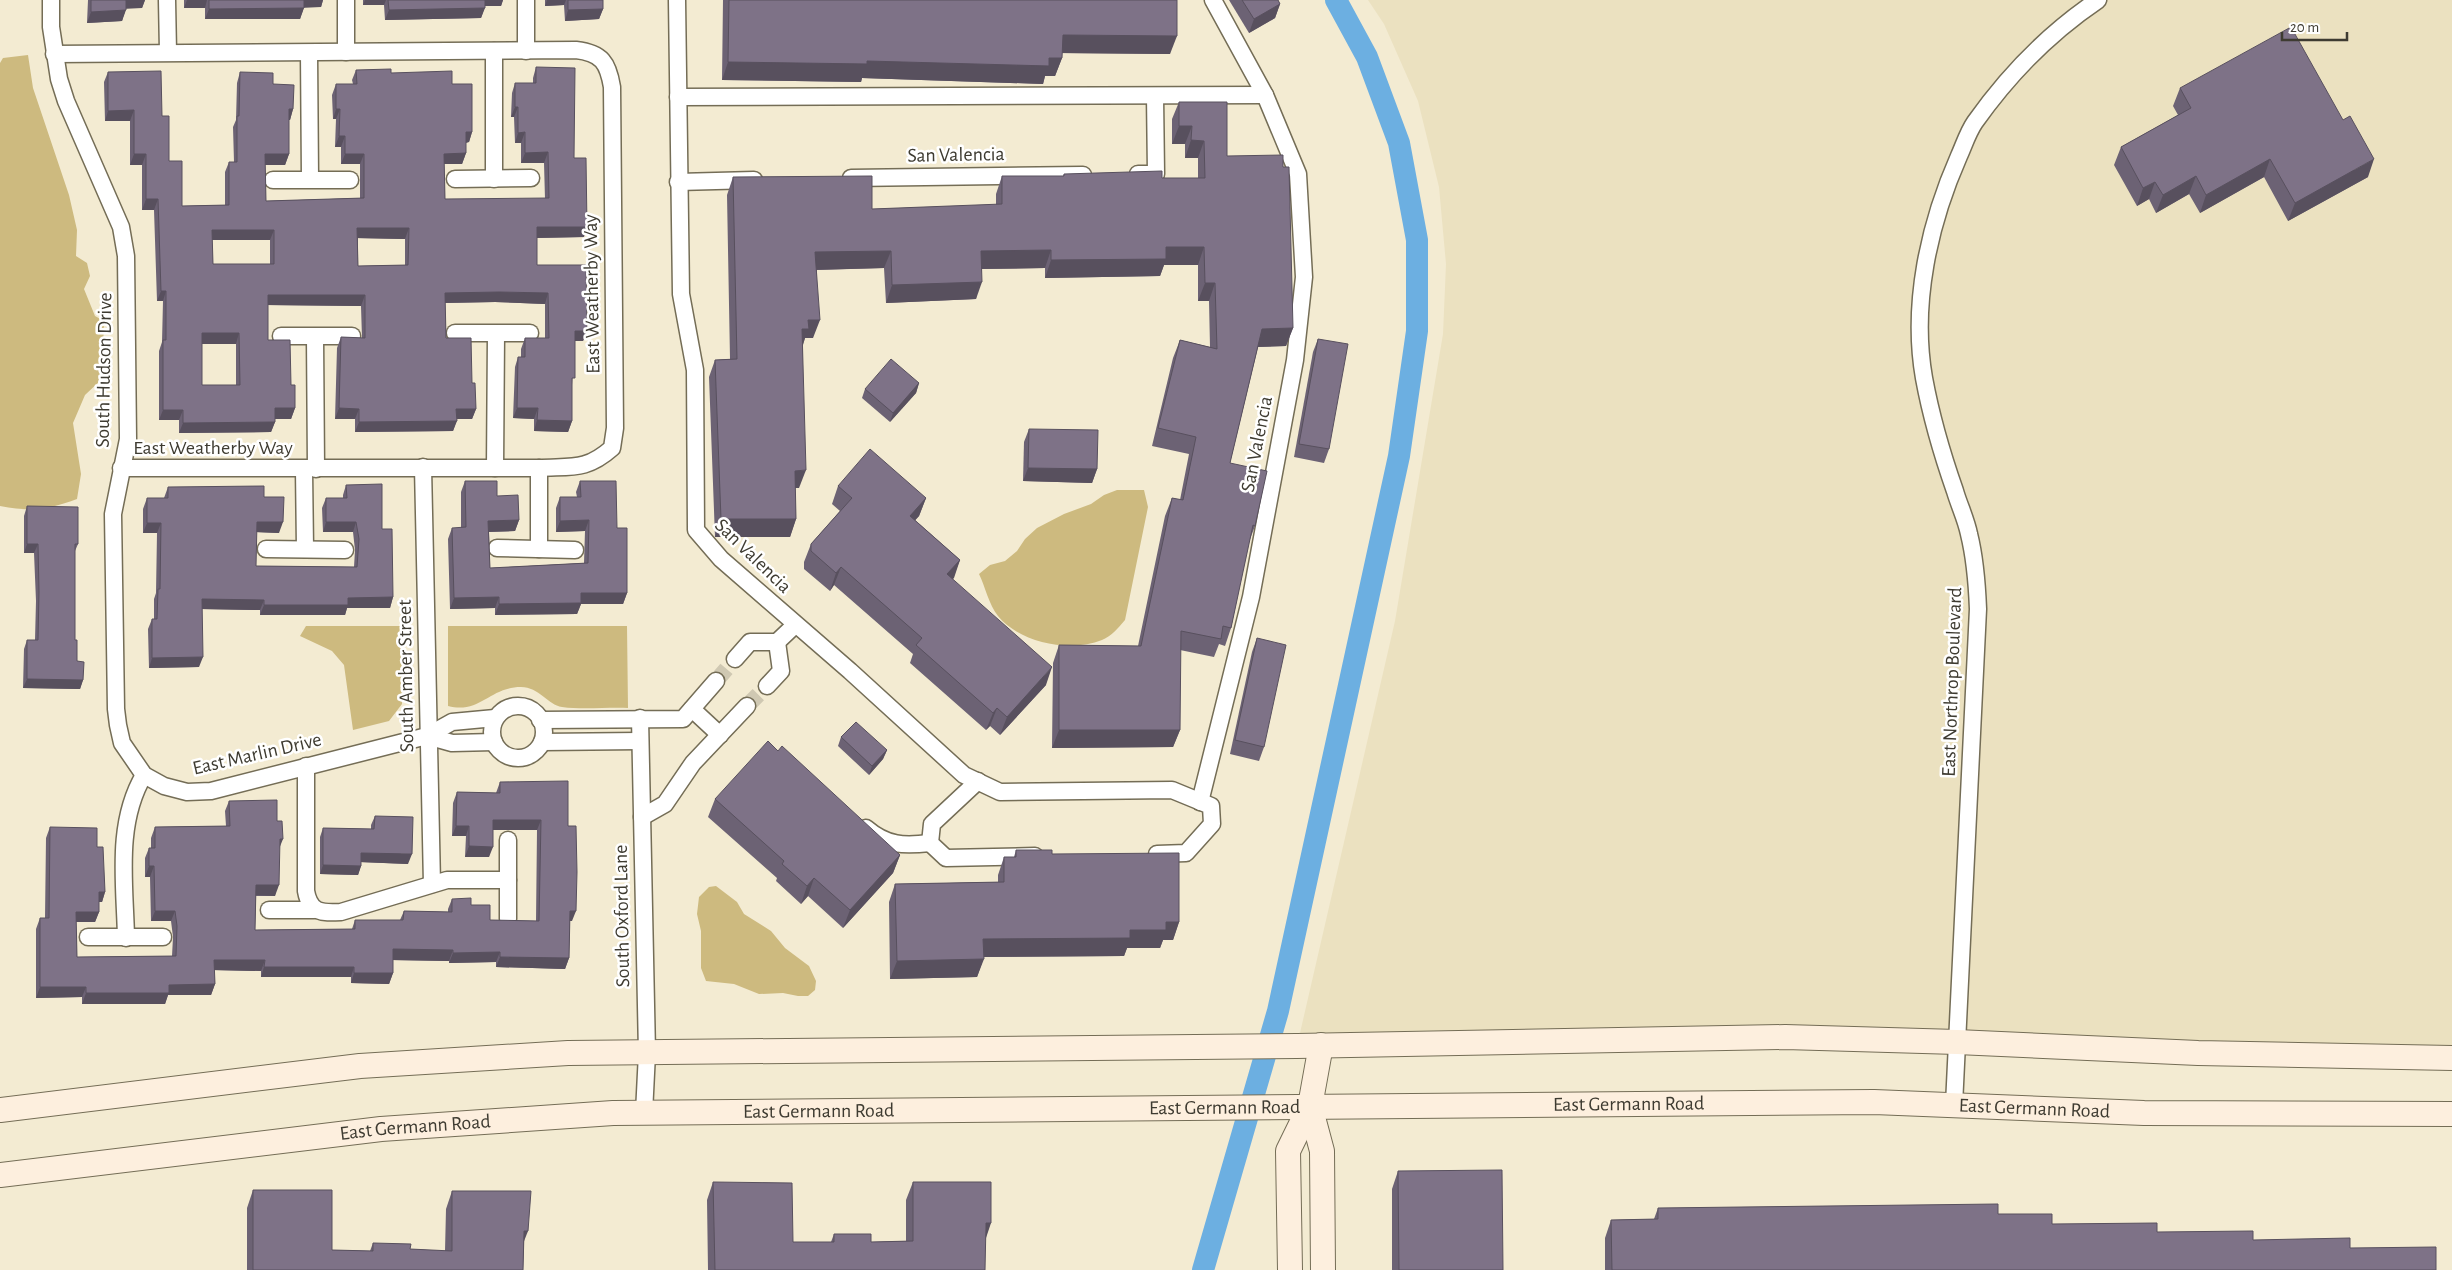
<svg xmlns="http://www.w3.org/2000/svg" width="2452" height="1270" viewBox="0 0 2452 1270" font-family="'Alegreya Sans',sans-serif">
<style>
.built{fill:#ebe1c0}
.green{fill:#cdba7f}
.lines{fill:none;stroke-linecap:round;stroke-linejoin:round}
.canal{stroke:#6cafe1;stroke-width:22}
.street-tunnel{stroke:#cfc8b2;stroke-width:16;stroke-dasharray:16 8;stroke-linecap:butt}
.street-casing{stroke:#746d56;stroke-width:19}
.secondary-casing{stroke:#746d56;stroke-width:26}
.street{stroke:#fff;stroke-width:16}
.secondary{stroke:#fdefde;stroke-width:24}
.wall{fill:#6c6274;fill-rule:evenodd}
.shaded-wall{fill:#58505e}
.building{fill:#7e7287;stroke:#58505e;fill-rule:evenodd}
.labels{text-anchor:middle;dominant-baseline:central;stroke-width:5;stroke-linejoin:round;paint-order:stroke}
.street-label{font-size:20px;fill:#3e3b31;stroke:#fff}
</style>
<rect width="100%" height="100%" fill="#f3ebd2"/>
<path class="built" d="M1368 0H2452V1055L2094 1048 1297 1046 1395 621 1443 334 1446 264 1439 187 1418 101 1384 24Z"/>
<g class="green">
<path d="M28 55 33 88 69 195 77 230 76 256 87 263 90 276 84 289 95 316 104 321 102 379 85 395 73 423 81 474 77 499C47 510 32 512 0 506V63L3 58Z"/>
<path d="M1117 490H1144L1148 507 1125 620C1118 628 1112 636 1102 640 1070 653 1020 643 998 616 989 605 985 586 979 574L990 565 1005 561 1017 551 1025 539 1037 528 1064 514 1091 504 1104 495Z"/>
<path d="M306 626H401L402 704 389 721 353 730 344 665 332 651 300 636Z"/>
<path d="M448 626H627L628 708C607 707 583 710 562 707 548 705 539 687 521 687 489 687 481 714 448 706Z"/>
<path d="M716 886 737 902 744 914 771 931 785 948 809 966 816 981 815 990 808 996H798L783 993 759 994 734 984 706 981 701 968V931L697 914 699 897 709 887Z"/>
</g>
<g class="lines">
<path class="canal" d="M1203 1270 1278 1011 1399 456 1417 331V240L1399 143 1367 57 1336 0"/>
<g class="street-tunnel">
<path d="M716 681 735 659"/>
<path d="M747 706 767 686"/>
</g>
<g class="street-casing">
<g id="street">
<path d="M51 0V27L59 79 66 101 121 227 126 256 128 439 113 514 116 709 118 725 122 743 144 775 164 786 187 792 211 791 427 736 452 722 495 718"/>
<path d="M167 0 168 52"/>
<path d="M346 0V52"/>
<path d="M526 0V51"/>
<path d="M677 0 681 294 695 370 696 530 721 559 850 671 964 775 1000 792 1172 790 1211 806 1212 824 1186 853 1157 854"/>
<path d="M494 51V179"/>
<path d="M309 53 310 179"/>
<path d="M54 54 576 50C602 53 608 63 612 87L615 428 612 448C586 471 572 466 539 468H121"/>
<path d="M678 97 1265 95"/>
<path d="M1138 174H1156L1155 96"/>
<path d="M851 178 1083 175"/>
<path d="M455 179 531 178"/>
<path d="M273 180H350"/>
<path d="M678 182 754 180"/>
<path d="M455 333H530"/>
<path d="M281 336H352"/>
<path d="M315 337 316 469"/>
<path d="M423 467 432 884"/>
<path d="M495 468 496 334"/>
<path d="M304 470 305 549"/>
<path d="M497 548 575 550"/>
<path d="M266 549 345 550"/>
<path d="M539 549V468"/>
<path d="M735 659 750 642H777L795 625"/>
<path d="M767 686 781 671 777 642"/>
<circle cx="518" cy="732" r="26"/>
<path d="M692 709 720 735"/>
<path d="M640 718 647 1053 644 1113"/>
<path d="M540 720 683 719 716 681"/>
<path d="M427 736 452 743 494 742"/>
<path d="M542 742 640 741"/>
<path d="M306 766V891C310 913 321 913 341 912L447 880H508"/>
<path d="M978 781 932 824 930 843 946 858 1035 856"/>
<path d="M1200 802 1251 597 1295 360 1304 277 1298 174 1265 95 1213 0"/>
<path d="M642 817 665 804 693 763 747 706"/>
<path d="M866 828C887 846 904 846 930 843"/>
<path d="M508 840V919"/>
<path d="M269 910H314"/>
<path d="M88 937H163"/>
<path d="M126 938C125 884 115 824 144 775"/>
<path d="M1954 1105 1978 609C1977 584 1975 558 1969 534 1966 519 1959 505 1955 491 1942 454 1931 416 1924 378 1911 304 1929 224 1959 156 1964 145 1968 132 1975 122 2009 74 2049 33 2098 0"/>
</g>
</g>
<g class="secondary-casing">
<g id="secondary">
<path d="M1310 1106 1322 1151 1323 1270"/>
<path d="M0 1110 360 1066 568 1053 1297 1046 1785 1037 1957 1042 2198 1053 2452 1058"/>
<path id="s1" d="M0 1175 381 1129 613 1113 1874 1102 2144 1113 2452 1114"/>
<path d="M1290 1270 1288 1151 1310 1106 1321 1045"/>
</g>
</g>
<use href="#street" class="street"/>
<use href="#secondary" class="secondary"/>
</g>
<g class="wall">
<path d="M88 0H145L142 8H126L122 21 87 23Z"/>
<path d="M184 0H323L321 7H304L300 19H205V8H184Z"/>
<path d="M363 0H503L501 6H485L481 18 385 20 384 5H363Z"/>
<path d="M545 0H603V9L599 19 565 21 564 5 545 6Z"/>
<path d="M723 0H1177L1170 54 1062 53V58L1055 76H1045L1043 84 862 78 861 82 722 80Z"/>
<path d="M1229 0H1278L1280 4 1275 18 1249 33Z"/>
<path d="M536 67 574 158 584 237 537 238V265L587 331 583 341H575L572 385V421L568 432 534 431V419L513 418 515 367 518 357H521V349L525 338H545V304L495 302 445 303 446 338 472 383 476 409 472 419H457L453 431 355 432V419H335L337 348 341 337 362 338 361 306 268 305V340L291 385 295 408 291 419H275V422L271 432 179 433V420H159V351L162 342 163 301H157L154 210H142V165H130V121H105L104 82 108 72 162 116 169 161 182 206 225 205V172L229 162H234L233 127 236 120 237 83 240 72 273 84 293 109 290 120H289V154L285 165H265L266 201 360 198V164H341V147H335L336 119H333L332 95 336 84H353L352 80 356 70 391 73 452 84 472 132 469 142 466 143V153L462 164H444L445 199H545L544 163H521V143H515L514 117H511L512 93 515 83H533V78ZM358 238 405 239V265L358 266ZM212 240H270V264H213ZM202 344H236V385H202Z"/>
<path d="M2180 88 2368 177 2288 221 2264 177 2200 213 2189 194 2156 213 2149 199 2137 206 2114 165 2121 147 2178 115 2173 106Z"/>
<path d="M1179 102 1227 156 1293 328 1286 346 1258 347 1230 463 1255 526 1249 542 1231 628 1225 646 1219 644 1214 657 1180 650V730L1173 747 1052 748 1053 663 1059 645 1138 646 1165 516 1172 498 1180 500 1189 454 1152 446 1173 358 1180 340 1210 347 1209 301H1198V265H1164L1160 276 1045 278V268L982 269 976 299 886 303 884 268 817 270 813 338H805L803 345 799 488H795L796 519 790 537H715L709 377 715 360 730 359 727 195 733 177 872 209 996 205V194L1002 176H1063L1064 174 1162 178H1198V158H1185V144H1172V119Z"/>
<path d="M1318 339 1329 449 1324 463 1294 457 1313 352Z"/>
<path d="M919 383 916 393 890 422 862 398 865 389Z"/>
<path d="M1029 429 1097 469 1092 483 1023 481 1024 442Z"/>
<path d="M465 481 497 496 519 520 515 531 489 532 490 568 584 563 585 531 556 532V508L560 497H577L576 492 580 481 617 528 627 593 623 604H581L577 614 495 615V608L450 609 448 539 452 528H461V492Z"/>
<path d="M346 485 382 529 393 597 390 608H347L345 615H260V610L202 609 199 667 149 668 148 629 152 619H154V599L156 593 157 533H143V509L147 498H164L168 487 264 497 279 533 256 532V566L354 567 355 550 353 532H323L322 508 326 498H343V495Z"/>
<path d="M838 486 926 498 919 516 915 520 960 560 952 579 1046 685 1000 735 990 726 986 730 910 663 913 654 834 585 830 591 804 569V562L811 544 840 511 832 504Z"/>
<path d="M27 506 78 544 75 551V640L77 661 83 680 80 689 23 688 24 649 27 640H35L36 601 34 553H24V516Z"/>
<path d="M1257 638 1264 747 1259 761 1230 754 1252 652Z"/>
<path d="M841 737 887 750 883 759 869 775 838 746Z"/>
<path d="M778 751 900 855 893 873 843 928 808 896 801 904 776 881 777 878 708 817 715 799Z"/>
<path d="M500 782 568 826 572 921H570L569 958 565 969 496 967V962L449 963V961L393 960V973L389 984 351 983V977H261V971L214 970 215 984 211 995H168L165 1004H82V997L36 998V929L40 918H45L46 838 50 827 97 847 105 892 102 902H99V912L95 922H76L77 957 172 956 173 937 171 921H151L150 877H145V858L149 848H151V838L155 827 226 826 225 811 229 801 277 821 279 848 275 896H256L255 930 352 929 355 920H400L404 911 448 912V909L452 899 471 905 490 920 536 921 537 830H493L489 857H465L466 836H452L453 803 457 792 496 793Z"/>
<path d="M375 816 408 864 361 862V866L358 875 320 874V837L323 828 371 829V825Z"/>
<path d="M1016 850 1052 854 1179 922 1173 940H1163L1160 948H1127L1124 956 984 957 977 977 890 979 889 902 895 884 998 882V875L1004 857H1014Z"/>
<path d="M1398 1171 1503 1270H1392V1189Z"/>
<path d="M713 1182 793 1242H831L834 1234 871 1242 906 1241V1200L913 1182 985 1240V1270H708L707 1200Z"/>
<path d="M253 1190 332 1250 370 1251 373 1243 410 1249 445 1251 446 1209 452 1191 524 1242 523 1270H247V1208Z"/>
<path d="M1658 1208 1998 1214 2052 1224 2350 1248 2436 1270H1605V1238L1611 1220 1654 1219Z"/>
</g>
<g class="shaded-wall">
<path d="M125 0H145L142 8 122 9Z"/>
<path d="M187 0H207L205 8H184Z"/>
<path d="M303 0H323L321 7 300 8Z"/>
<path d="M365 0H386L384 5H363Z"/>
<path d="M483 0H503L501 6H481Z"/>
<path d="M547 0H566L564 5 545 6Z"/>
<path d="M1280 4 1275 18 1249 33 1254 19Z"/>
<path d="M304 8 300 19H205L209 9Z"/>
<path d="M485 8 481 18 385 20 389 10Z"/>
<path d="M603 9 599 19 565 21 568 10Z"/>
<path d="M126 10 122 21 87 23 91 12Z"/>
<path d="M1063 35 1177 36 1170 54 1056 53Z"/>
<path d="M1049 58H1062L1055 76H1045L1043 84 862 78 861 82 722 80 728 62Z"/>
<path d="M515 107H518L514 117H511Z"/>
<path d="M289 109H293L290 120H285Z"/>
<path d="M336 109H340L336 119H333Z"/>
<path d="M134 110 130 121H105L108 111Z"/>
<path d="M1179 126H1192L1185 144H1172Z"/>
<path d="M466 132H472L469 142 462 143Z"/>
<path d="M525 132 521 143H515L518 133Z"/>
<path d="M339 136H345L341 147H335Z"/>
<path d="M1191 140 1204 141 1198 158H1185Z"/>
<path d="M548 152 544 163H521L525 153Z"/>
<path d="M466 153 462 164H440L444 154Z"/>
<path d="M134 154H146L142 165H130Z"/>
<path d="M265 154H289L285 165H261Z"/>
<path d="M345 154H364L360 164H341Z"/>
<path d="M2270 159 2264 177 2200 213 2206 195Z"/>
<path d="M2374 159 2368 177 2288 221 2295 203Z"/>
<path d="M2196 176 2189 194 2156 213 2163 195Z"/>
<path d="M2155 182 2149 199 2137 206 2143 188Z"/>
<path d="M146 199H158L154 210H142Z"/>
<path d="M537 227H587L584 237 533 238Z"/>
<path d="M357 228H409L405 239 353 238Z"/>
<path d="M212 230H274L270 240H208Z"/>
<path d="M1166 247H1204L1198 265H1164L1160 276 1045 278 1051 260Z"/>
<path d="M1051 250 1045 268 975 269 981 251Z"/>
<path d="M891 251 884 268 809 270 815 252Z"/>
<path d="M982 282 976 299 886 303 892 285Z"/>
<path d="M1205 283H1215L1209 301H1198Z"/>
<path d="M161 291H166L163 301H157Z"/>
<path d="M499 292 548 293 545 304 495 302 441 303 445 293Z"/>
<path d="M268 295H365L361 306 264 305Z"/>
<path d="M808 320H820L813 338H805L802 347V329Z"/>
<path d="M1293 328 1286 346 1255 347 1262 329Z"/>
<path d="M575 331H587L583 341H571Z"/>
<path d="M202 333H239L236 344H198Z"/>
<path d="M919 383 916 393 890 422 893 413Z"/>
<path d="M275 408H295L291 419H271Z"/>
<path d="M339 408 359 409 355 419H335Z"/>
<path d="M517 408H538L534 419 513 418Z"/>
<path d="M456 409H476L472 419H452Z"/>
<path d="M163 410H183L179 420H159Z"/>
<path d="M537 420 572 421 568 432 534 431Z"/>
<path d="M457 421 453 431 355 432 359 422Z"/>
<path d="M275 422 271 432 179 433 183 423Z"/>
<path d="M1028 468 1097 469 1092 483 1023 481Z"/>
<path d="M806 470 799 488H789L795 471Z"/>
<path d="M926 498 919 516 903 534 910 516Z"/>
<path d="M721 519H796L790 537H715Z"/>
<path d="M519 520 515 531 484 532 488 521Z"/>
<path d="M589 520 585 531 556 532 560 521Z"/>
<path d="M257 522H283L279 533 253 532Z"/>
<path d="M326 522H356L353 532H323Z"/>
<path d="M147 523H161L157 533H143Z"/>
<path d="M27 544H38L34 553H24Z"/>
<path d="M960 560 954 578 941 592 947 574Z"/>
<path d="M841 567 834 585 830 591 836 573Z"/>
<path d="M581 593H627L623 604H581L577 614 495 615 499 604Z"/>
<path d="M393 597 390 608H347L345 615H260L264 605 348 598Z"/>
<path d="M499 597 495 608 450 609 454 598Z"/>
<path d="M202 599 264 600 260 610 199 609Z"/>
<path d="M203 657 199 667 149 668 152 658Z"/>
<path d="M1052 667 1046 685 1000 735 1007 717Z"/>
<path d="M27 679 83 680 80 689 23 688Z"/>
<path d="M997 708 990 726 986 730 993 713Z"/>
<path d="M1059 730H1180L1173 747 1052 748Z"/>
<path d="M887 750 883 759 869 775 872 766Z"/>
<path d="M493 820H541L537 830H489Z"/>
<path d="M456 826H469L466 836H452Z"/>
<path d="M280 839H283L279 849Z"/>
<path d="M469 846 493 847 489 857H465Z"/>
<path d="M361 853 412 854 408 864 358 862Z"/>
<path d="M900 855 893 873 843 928 850 910Z"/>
<path d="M323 865 361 866 358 875 320 874Z"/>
<path d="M149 866H154L150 877H145Z"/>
<path d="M814 878 808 896 801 904 807 886Z"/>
<path d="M256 885H279L275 896 252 895Z"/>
<path d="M99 892H105L102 902H95Z"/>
<path d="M155 911H175L171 921H151Z"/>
<path d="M570 911H576L572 921H566Z"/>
<path d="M76 912H99L95 922H72Z"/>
<path d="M1166 922H1179L1173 940H1163L1160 948H1127L1124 956 977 957 983 939 1130 930Z"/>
<path d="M393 949 453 950 449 961 389 960Z"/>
<path d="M500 952 496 962 449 963 453 953Z"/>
<path d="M500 957 569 958 565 969 496 967Z"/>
<path d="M984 959 977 977 890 979 897 961Z"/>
<path d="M214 960H265L261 971 210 970Z"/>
<path d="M264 967H354L351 977H261Z"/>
<path d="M354 973H393L389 984 351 983Z"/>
<path d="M215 984 211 995H168L165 1004H82L86 993 169 985Z"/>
<path d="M40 987H86L82 997 36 998Z"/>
<path d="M986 1223H991L985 1241Z"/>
<path d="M524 1231H528L521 1249Z"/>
</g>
<g class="building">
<path d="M91 0H126V10L91 12Z"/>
<path d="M209 0H304V8L209 9Z"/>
<path d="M388 0H485V8L389 10Z"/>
<path d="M568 0H603V9L568 10Z"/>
<path d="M729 0H1177V36L1063 35 1062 58H1049V66L867 61V64L728 62Z"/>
<path d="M1242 0H1278L1280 4 1254 19Z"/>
<path d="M2291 27 2343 120 2350 116 2374 159 2295 203 2270 159 2206 195 2196 176 2163 195 2155 182 2143 188 2121 147 2191 108 2180 88Z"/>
<path d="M536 67 575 68 574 158H586L587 227H537V265H586L587 331H575V378H572V421L537 420 538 408H517L518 357H525V338H549L548 293 499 292 445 293 446 338H471L472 383H475L476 409H456L457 421 359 422V409L339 408 341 337 365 338V295H268V340H290L291 385H295V408H275V422L183 423V410H163V340H166V291H161L158 199H146V154H134V110L108 111V72L161 71 162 116H169V161H182V206L229 205V162H237V116H239L240 72 273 73V84L294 85 293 109H289V154H265L266 201 364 198V154H345V136H339L340 109H336V84H357L356 70 391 69V73L452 71V84H472V132H466V153L444 154 445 199 549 198 548 152 525 153V132L518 133V107H515V83H536ZM357 228H409L408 265 358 266ZM212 230H274V264H213ZM202 333H239L240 385H202Z"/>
<path d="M1179 102H1227V156L1283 155V167H1289L1293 328 1262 329 1230 463 1267 471 1255 526 1253 525 1231 628 1223 626 1221 639 1181 631 1180 730H1059V645L1141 646 1172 498 1183 500 1196 437 1158 428 1180 340 1217 349 1215 283H1205L1204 247H1166V259L1051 260V250L981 251 982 282 892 285 891 251 815 252 820 320H808L809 329H802L806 470 795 471 796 519H721L715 360 737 359 733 177 872 176V209L1002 204V176H1064V174L1162 171V178H1205L1204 141 1191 140 1192 126H1179Z"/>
<path d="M1318 339 1348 344 1329 449 1299 444Z"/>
<path d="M891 359 919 383 893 413 865 389Z"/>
<path d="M1029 429 1098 430 1097 469 1028 468Z"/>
<path d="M870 449 926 498 910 516 960 560 947 574 1052 667 1007 717 997 708 993 713 916 645 922 638 841 567 836 573 811 551V544L852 498 838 486Z"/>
<path d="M465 481H497V496L518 495 519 520 488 521 490 568 588 563 589 520 560 521V497H581L580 481H616L617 528H627V593H581V603L499 604V597L454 598 452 528 466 527Z"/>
<path d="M382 484V529H392L393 597 348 598V605H264V600L202 599 203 657 152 658V619H157L158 589H160L161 523H147V498H168V487L264 486V497H284L283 522H257L256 566 357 567 359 539 356 522H326V498H347L346 485Z"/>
<path d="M27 506 78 507V544H75V640H77V661L84 662 83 680 27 679V640H38L39 592 38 544H27Z"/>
<path d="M1257 638 1286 645 1264 747 1235 740Z"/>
<path d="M856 722 887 750 872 766 841 737Z"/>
<path d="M768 741 778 751 782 746 900 855 850 910 814 878 807 886 782 864 784 861 715 799Z"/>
<path d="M568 781V826H576L577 872 576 911H570L569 958 500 957V952L453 953V950L393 949V973H354V967H264L265 960H214L215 984 169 985V993H86V987H40V918H49L50 827 97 828V847H103L105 892H99V912H76L77 957 176 956 177 926 175 911H155L154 866H149V848H155V827L230 826 229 801 277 800V821H282L283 839H280L279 885H256L255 930 355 929V920H403L404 911 452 912V899L471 898V905H490V920L539 921 541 820H493V847L469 846V826H456L457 792 500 793V782Z"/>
<path d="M375 816 413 817 412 854 361 853V866L323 865V828L374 829Z"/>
<path d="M1016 850H1052V854L1179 853V922H1166V930H1130V938L983 939 984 959 897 961 895 884 1004 882V857H1016Z"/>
<path d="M1502 1170 1503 1270H1399L1398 1171Z"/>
<path d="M713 1182 792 1183 793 1242H834V1234H871V1242L913 1241V1182H991V1223H986L985 1270H715Z"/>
<path d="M253 1190H332V1250L373 1251V1243L411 1244 410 1249 452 1251V1191H531L528 1231H524L523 1270H253Z"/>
<path d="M1998 1204V1214H2052V1224L2157 1223V1232L2253 1231V1240L2350 1238V1248L2436 1247V1270H1612L1611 1220 1658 1219V1208Z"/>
</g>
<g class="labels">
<g class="street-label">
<text transform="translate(956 155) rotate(-1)">San Valencia</text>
<text transform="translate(592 294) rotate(-91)">East Weatherby Way</text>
<text transform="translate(104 370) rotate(-89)">South Hudson Drive</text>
<text transform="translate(1257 444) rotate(-79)">San Valencia</text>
<text x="213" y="448">East Weatherby Way</text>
<text transform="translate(753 556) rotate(44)">San Valencia</text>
<text transform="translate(406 676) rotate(-91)">South Amber Street</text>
<text transform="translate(1952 682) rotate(-88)">East Northrop Boulevard</text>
<text transform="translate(257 754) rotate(-13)">East Marlin Drive</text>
<text transform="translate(622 916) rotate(-91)">South Oxford Lane</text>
<text stroke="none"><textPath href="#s1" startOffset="1632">East Germann Road</textPath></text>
<text stroke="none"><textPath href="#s1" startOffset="1228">East Germann Road</textPath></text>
<text stroke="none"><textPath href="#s1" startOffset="2038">East Germann Road</textPath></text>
<text stroke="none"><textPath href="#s1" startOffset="822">East Germann Road</textPath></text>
<text stroke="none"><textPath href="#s1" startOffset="418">East Germann Road</textPath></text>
</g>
</g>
<path d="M2282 32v8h65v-8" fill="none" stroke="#3e3b31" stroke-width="2.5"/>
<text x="2290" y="32" font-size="15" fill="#3e3b31" stroke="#ffffff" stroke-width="4" paint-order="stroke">20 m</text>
</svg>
